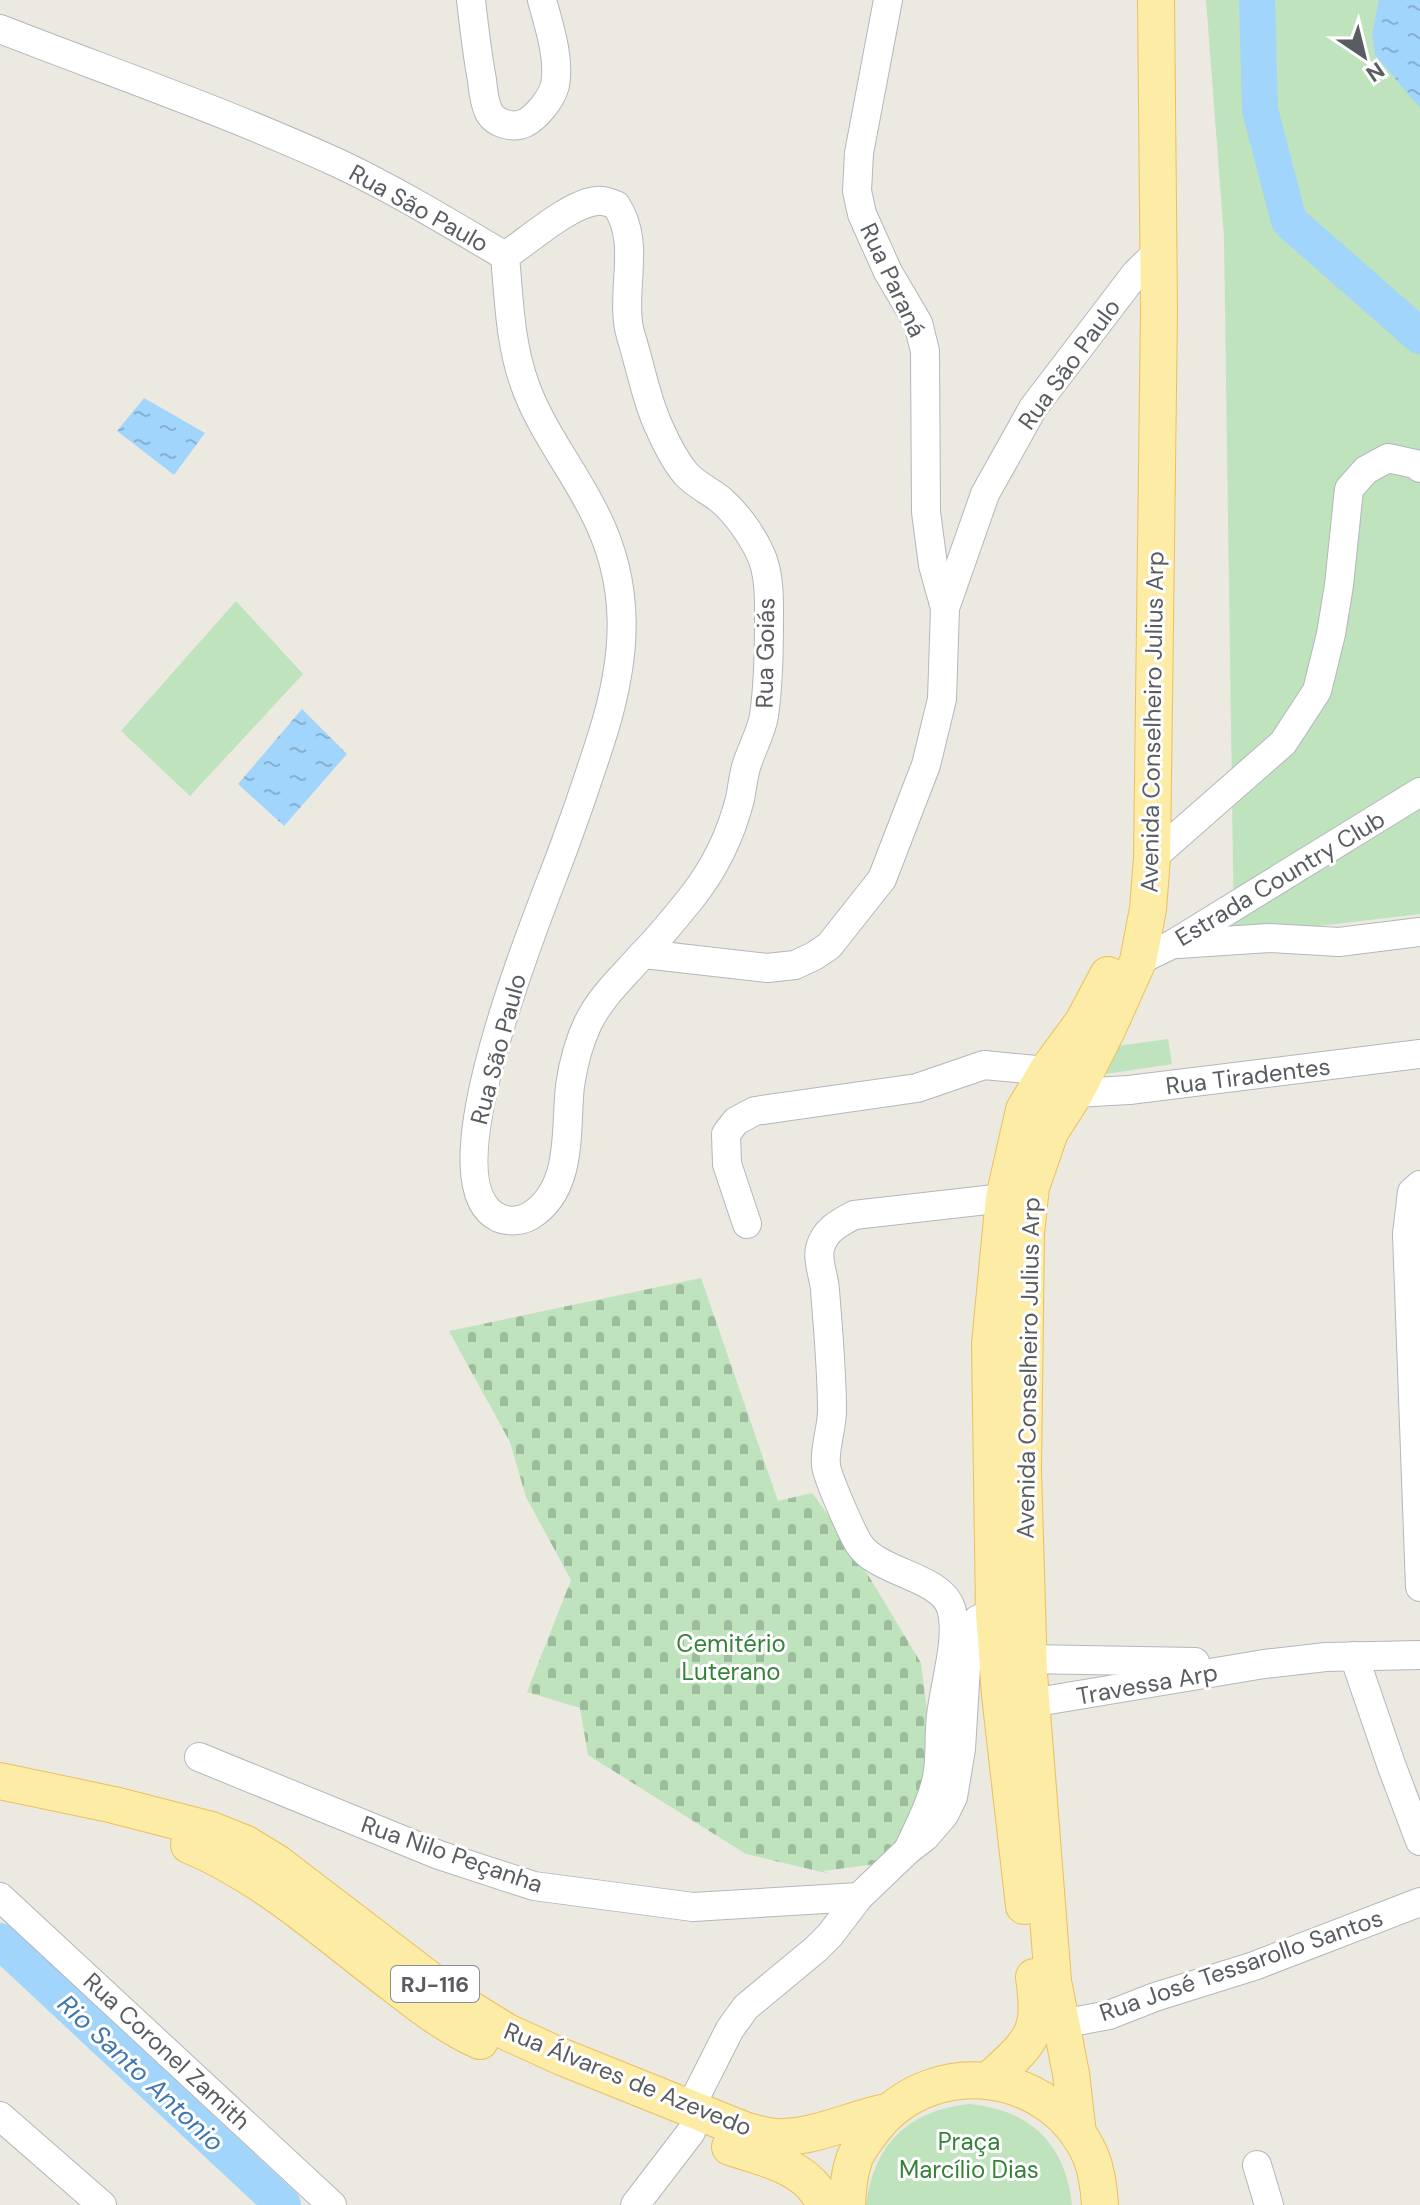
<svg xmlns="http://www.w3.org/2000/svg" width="1420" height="2205" viewBox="0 0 1420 2205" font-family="'DM Sans',sans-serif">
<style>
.cemetery{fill:url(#cemetery-stones)}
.park{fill:#bee3bd}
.water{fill:url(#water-ripples)}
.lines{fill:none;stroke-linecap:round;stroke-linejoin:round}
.river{stroke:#a1d5fc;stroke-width:36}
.minor-casing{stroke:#b3b7bb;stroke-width:30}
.major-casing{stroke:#ebc05a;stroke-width:38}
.minor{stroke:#fff;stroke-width:28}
.major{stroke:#fceca6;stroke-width:36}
.labels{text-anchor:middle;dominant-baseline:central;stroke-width:6;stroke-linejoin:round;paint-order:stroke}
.shield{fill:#fff;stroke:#8b8e90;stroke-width:2}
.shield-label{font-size:22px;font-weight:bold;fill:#595d61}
.street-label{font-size:24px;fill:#595d61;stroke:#fff}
.park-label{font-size:24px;fill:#37823a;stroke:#fff}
.water-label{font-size:26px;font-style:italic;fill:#4077ac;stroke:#fff}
</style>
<defs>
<pattern id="cemetery-stones" width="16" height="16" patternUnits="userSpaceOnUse" patternTransform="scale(2)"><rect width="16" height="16" fill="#bee3bd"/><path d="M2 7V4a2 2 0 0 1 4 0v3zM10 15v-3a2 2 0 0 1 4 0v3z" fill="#9dbb9d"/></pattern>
<pattern id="water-ripples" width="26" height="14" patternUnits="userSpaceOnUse" patternTransform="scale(2)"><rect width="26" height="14" fill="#a1d5fc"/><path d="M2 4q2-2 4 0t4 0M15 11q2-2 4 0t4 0" fill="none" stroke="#86b0cf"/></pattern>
</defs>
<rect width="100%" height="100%" fill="#ece9e1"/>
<path class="cemetery" d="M701 1278 778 1501 812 1493 847 1540 921 1663 932 1751 914 1830 876 1864 823 1871 830 1874 746 1854 588 1755 580 1708 527 1692 571 1580 526 1497 510 1442 449 1331Z"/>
<g class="park">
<path d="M1206 0H1420V914L1234 936 1224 237Z"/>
<path d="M236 601 303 674 190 796 121 731Z"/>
<path d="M1168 1039 1172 1064 1099 1075 1117 1046Z"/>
<path d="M969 2104C1031 2110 1065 2143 1072 2205H866C874 2143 908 2111 969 2104Z"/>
</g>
<g class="water">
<path d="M1379 0H1420V108L1375 55 1372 34Z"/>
<path d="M144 398 205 433 174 475 117 431Z"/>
<path d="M302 709 347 754 284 826 238 784Z"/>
</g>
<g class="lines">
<g class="river">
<path d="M1257 0 1260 110 1289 221 1420 336"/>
<path d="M0 1941 283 2205"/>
</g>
<g class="minor-casing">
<g id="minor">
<path d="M471 0C474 27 477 53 482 80 483 89 484 101 488 110 493 123 512 129 525 123 537 117 552 98 555 85 560 58 549 26 542 0"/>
<path d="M888 0 859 153 857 191 862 214 888 272 918 323 925 351 926 512 933 565 945 608"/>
<path d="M0 29C113 73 229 113 340 164 397 191 451 224 505 256 509 300 510 344 525 385 541 430 572 468 593 510 632 584 627 656 603 733 591 771 578 809 564 847 543 905 424 1183 499 1218 509 1222 521 1221 530 1216 574 1189 565 1129 570 1086 573 1065 579 1042 588 1023 602 995 622 978 642 955 660 937 676 917 692 897 714 869 731 834 740 799 742 789 743 778 746 767 751 750 761 733 764 716 769 680 769 642 769 606 769 590 767 567 760 553 752 535 736 513 721 500 710 491 696 485 686 474 675 461 666 443 659 427 648 404 643 378 636 354 634 344 629 333 628 322 623 282 640 241 616 205 610 203 604 200 597 201 570 203 528 241 505 256"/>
<path d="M1152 858 1283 743 1317 691 1331 634 1339 585 1349 489 1366 470 1388 458 1415 464 1420 468"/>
<path d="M1178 944 1269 938 1339 942 1420 932"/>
<path d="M644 954 767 968 795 965 814 956 829 946 882 879 926 765 942 699 945 608 985 494 1033 408 1136 273 1159 251"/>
<path d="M1138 961 1173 944 1420 792"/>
<path d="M1075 1093 1129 1090 1420 1054"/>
<path d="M1420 1185 1412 1192 1407 1234 1420 1587"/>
<path d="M747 1224 727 1164 726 1134 736 1121 755 1111 917 1088 984 1065 1047 1071"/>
<path d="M1354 1656 1392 1767 1420 1841"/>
<path d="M1028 1659 1195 1662"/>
<path d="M1031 1703 1264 1664 1326 1657 1420 1655"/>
<path d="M199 1757 439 1855 534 1886 693 1907 859 1897"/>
<path d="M908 1850C917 1830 928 1810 934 1789 942 1765 938 1741 941 1716 944 1686 960 1638 951 1608 941 1576 877 1573 859 1544 852 1533 827 1477 826 1465 824 1448 832 1429 832 1411 832 1371 828 1330 825 1290 824 1277 817 1260 820 1248 825 1230 839 1223 854 1215L1004 1198"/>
<path d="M0 1897 332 2205"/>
<path d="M1061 2024 1109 2015 1155 1997 1254 1966 1420 1902"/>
<path d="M690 2108 730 2029 746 2007 816 1949 830 1935 859 1897 908 1850 925 1837 944 1815 953 1797 961 1749 968 1634 977 1620 994 1612"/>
<path d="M0 2116 102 2205"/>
<path d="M1257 2165 1269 2205"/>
<path d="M635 2205 691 2132"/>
</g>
</g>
<g class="major-casing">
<g id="major">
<path d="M0 1781 114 1805 211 1830 246 1844 277 1863 460 2003 507 2032 562 2057 744 2130C754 2133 765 2136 775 2137 813 2139 850 2119 887 2112"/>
<path d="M189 1845C264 1876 328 1935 393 1984 420 2005 448 2027 480 2041"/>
<path d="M1024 1906 1000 1695 994 1612 990 1344 1004 1198 1024 1110 1047 1071 1083 1022 1108 975"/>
<path d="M989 2080C1004 2066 1028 2048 1034 2027 1039 2013 1036 1992 1034 1977"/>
<path d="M1078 2134 1071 2074 1053 1981 1029 1674 1023 1471 1026 1233 1031 1187 1050 1132 1075 1093 1107 1030 1138 961 1148 909 1152 858 1159 311 1156 0"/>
<path d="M730 2147C756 2156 791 2163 811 2184 817 2190 821 2198 826 2205"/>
<path d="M847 2205C848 2189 849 2173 855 2157 860 2146 868 2136 875 2127 935 2053 1054 2070 1091 2157 1097 2172 1099 2189 1100 2205"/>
</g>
</g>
<use href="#minor" class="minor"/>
<use href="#major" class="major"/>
</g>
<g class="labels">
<rect class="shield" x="391" y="1966" width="88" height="36" rx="6"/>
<g class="shield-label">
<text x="435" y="1984">RJ-116</text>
</g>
<g class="street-label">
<text transform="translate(419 208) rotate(29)">Rua São Paulo</text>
<text transform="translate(893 280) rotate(65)">Rua Paraná</text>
<text transform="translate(1069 364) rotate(-54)">Rua São Paulo</text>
<text transform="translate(765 653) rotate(-89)">Rua Goiás</text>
<text transform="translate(1152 722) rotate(-89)">Avenida Conselheiro Julius Arp</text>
<text transform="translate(1280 878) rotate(-31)">Estrada Country Club</text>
<text transform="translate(498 1049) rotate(-75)">Rua São Paulo</text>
<text transform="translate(1248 1076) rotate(-7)">Rua Tiradentes</text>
<text transform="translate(1028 1368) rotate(-89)">Avenida Conselheiro Julius Arp</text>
<text transform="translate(1147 1684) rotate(-10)">Travessa Arp</text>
<text transform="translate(452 1854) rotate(19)">Rua Nilo Peçanha</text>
<text transform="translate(1241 1965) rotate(-19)">Rua José Tessarollo Santos</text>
<text transform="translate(167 2051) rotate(43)">Rua Coronel Zamith</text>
<text transform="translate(628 2079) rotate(22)">Rua Álvares de Azevedo</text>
</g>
<g class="park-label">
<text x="731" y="1643">Cemitério<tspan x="731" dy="28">Luterano</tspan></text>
<text x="969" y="2141">Praça<tspan x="969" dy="28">Marcílio Dias</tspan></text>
</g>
<g class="water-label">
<text transform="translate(141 2073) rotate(43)">Rio Santo Antonio</text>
</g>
</g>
<g transform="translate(1364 56) rotate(145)" stroke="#ffffff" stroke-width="6" paint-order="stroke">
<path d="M0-6L14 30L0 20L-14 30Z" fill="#595d61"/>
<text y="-12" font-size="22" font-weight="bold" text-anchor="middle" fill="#595d61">N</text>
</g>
</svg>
